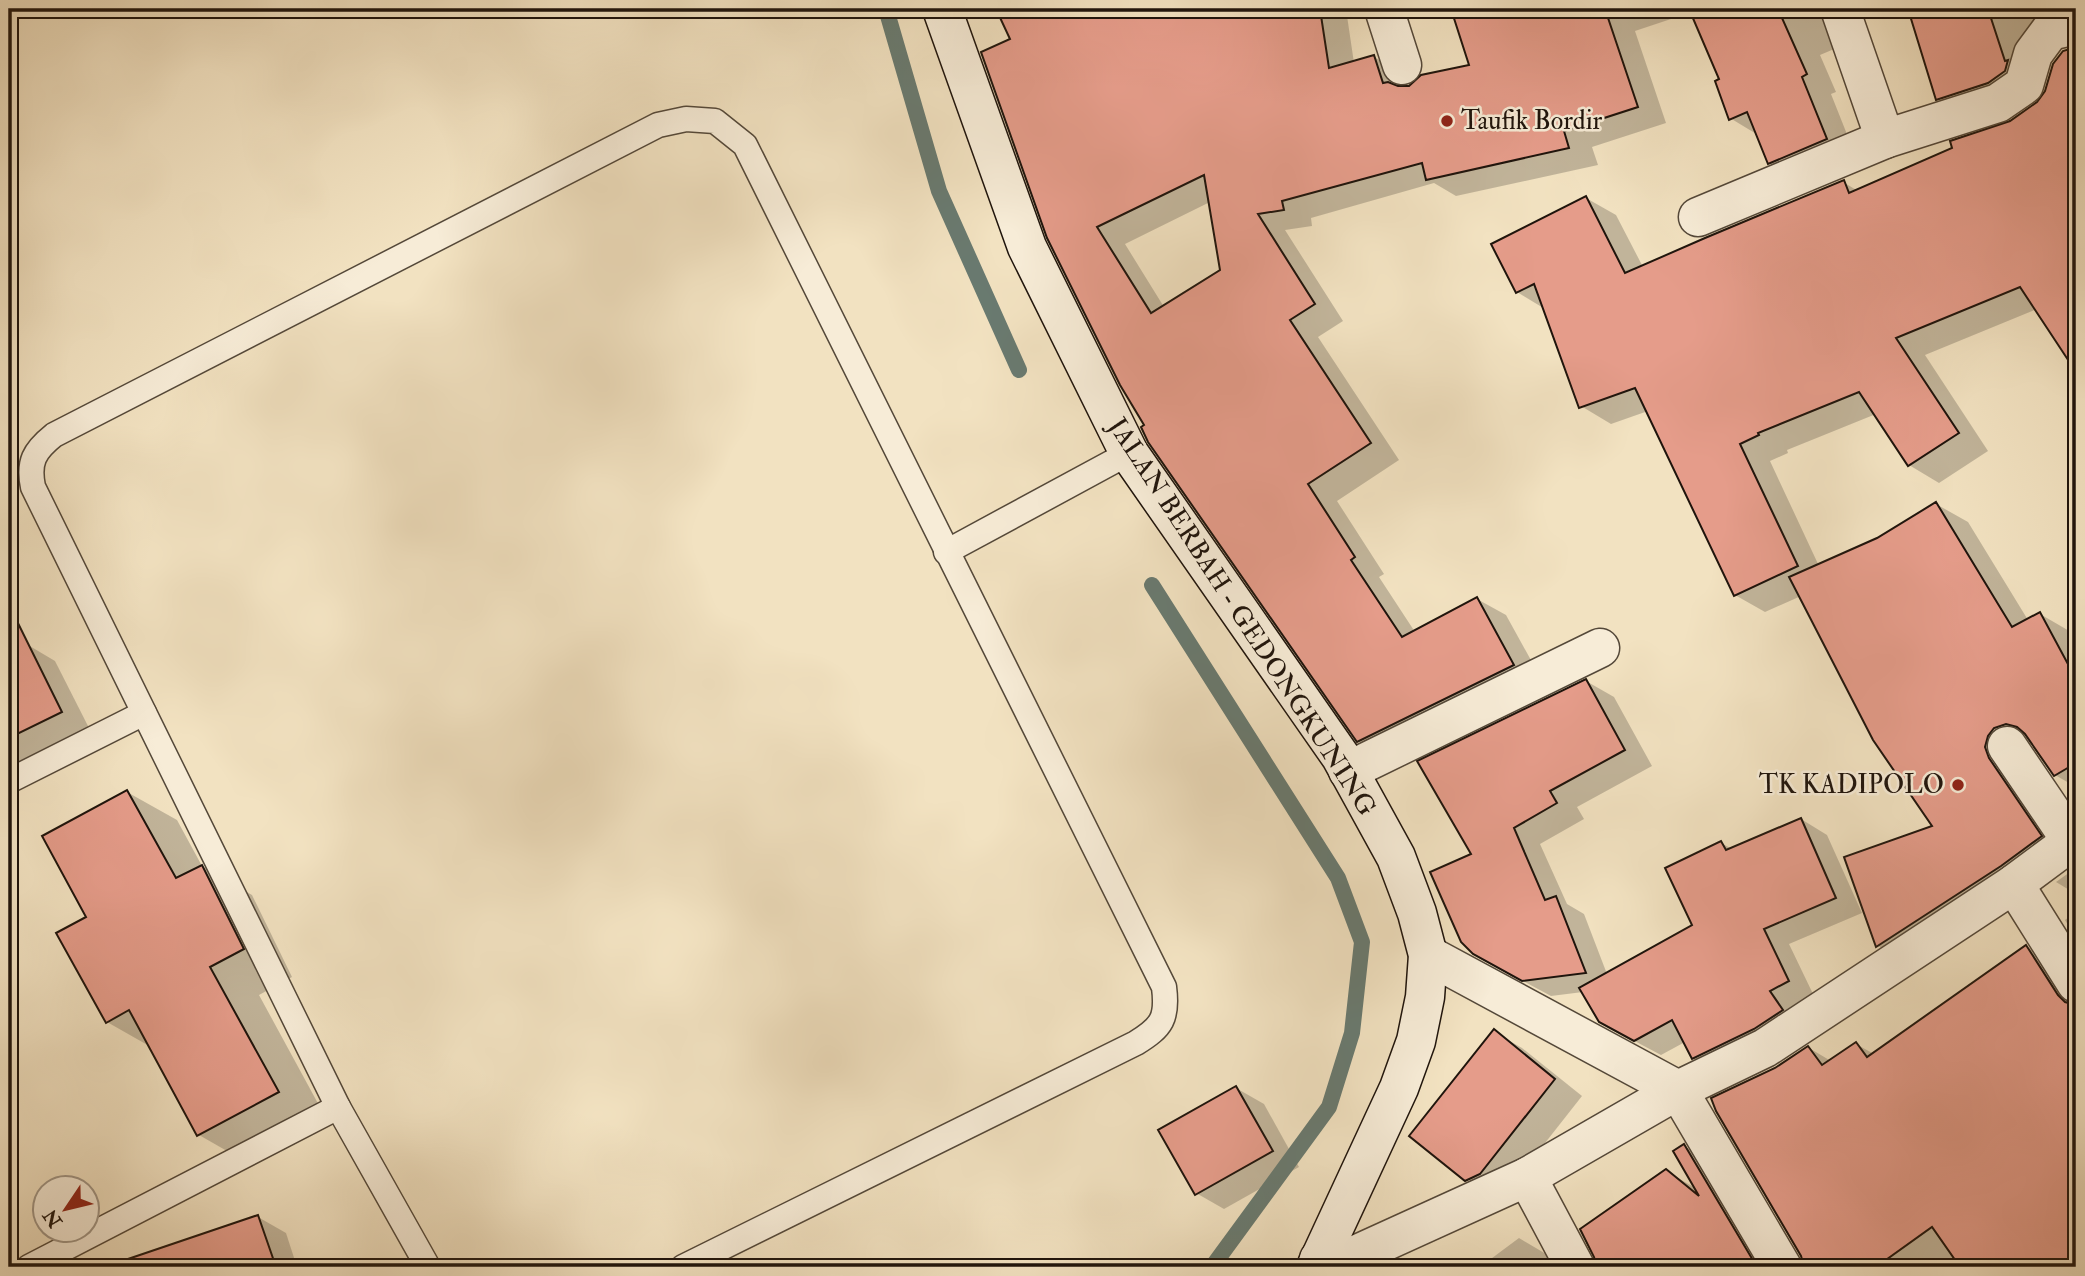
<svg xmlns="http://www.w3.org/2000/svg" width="2085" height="1276" viewBox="0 0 2085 1276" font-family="'IM FELL Double Pica',serif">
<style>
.shadow{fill:#0003;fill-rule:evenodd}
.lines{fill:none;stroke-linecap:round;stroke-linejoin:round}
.stream{stroke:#697a70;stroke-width:16}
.building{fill:#e59c8a;stroke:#1f140c;stroke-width:2;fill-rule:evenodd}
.service-casing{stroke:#544839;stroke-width:27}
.minor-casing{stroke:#544839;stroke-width:41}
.secondary-casing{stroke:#1f140c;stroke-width:41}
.service{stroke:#f7ecd7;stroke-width:24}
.minor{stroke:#f7ecd7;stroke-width:38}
.secondary{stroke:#f7ecd7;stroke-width:38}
.poi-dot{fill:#8f2418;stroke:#f7ecd7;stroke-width:2.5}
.labels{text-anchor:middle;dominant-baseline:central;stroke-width:5;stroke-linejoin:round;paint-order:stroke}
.poi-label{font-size:26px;fill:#1f140c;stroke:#f7ecd7;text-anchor:start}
.street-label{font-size:26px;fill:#1f140c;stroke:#f7ecd7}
</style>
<rect width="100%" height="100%" fill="#f2e2c1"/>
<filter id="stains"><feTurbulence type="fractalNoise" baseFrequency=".00286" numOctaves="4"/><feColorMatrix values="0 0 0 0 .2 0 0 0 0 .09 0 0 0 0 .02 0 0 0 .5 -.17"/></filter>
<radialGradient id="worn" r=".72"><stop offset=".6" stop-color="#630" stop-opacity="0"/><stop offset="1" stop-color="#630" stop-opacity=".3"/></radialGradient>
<g class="shadow">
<path d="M998 9H1346L1354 63 1374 57 1403 74 1408 87 1471 66 1453 9H1859L1846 44 1820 55 1836 92 1831 94 1856 157 1800 180 1769 163 1758 135 1730 118 1721 80 1692 12 1635 31 1666 123 1592 147 1598 165 1456 196 1434 183 1311 218 1312 226 1285 230 1343 321 1318 337 1399 460 1337 501 1384 574 1379 577 1415 632 1477 599 1506 615 1543 682 1388 758 1359 741 1147 425 1013 40ZM1210 202 1221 271 1164 307 1125 244Z"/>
<path d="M1910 9H2076L1968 116 1938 98Z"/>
<path d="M2076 49V366L2037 309 1925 355 1988 451 1939 483 1909 465 1876 414 1787 450 1788 453 1770 461 1819 566 1878 539 1936 504 1968 522 2028 620 2040 614 2071 632 2076 641V787L2055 775 2034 743 2026 746 2072 855 1909 964 1878 946 1847 858 1935 827 1801 596 1765 612 1735 595 1648 411 1611 424 1581 406 1545 309 1517 292 1586 198 1616 215 1643 267 1843 182 1858 191 2006 125 2038 104 2047 92 2064 52Z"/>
<path d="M28 645 55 661 89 728 14 764 9 761V654Z"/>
<path d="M1586 681 1614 697 1652 766 1577 807 1584 819 1540 844 1567 904 1584 914 1607 974 1695 925 1721 843 1732 849 1801 819 1827 835 1862 913 1789 944 1814 996 1719 1073 1693 1058 1685 1042 1661 1055 1627 1037 1583 992 1551 996 1503 970 1474 855Z"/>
<path d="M127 792 177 820 202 866 252 895 292 977 259 995 327 1120 248 1163 199 1135 151 1047 107 1022 89 918Z"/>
<path d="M2070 872 2076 876V894L2056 882Z"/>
<path d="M2076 912V939L2065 920Z"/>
<path d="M2027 947 2054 963 2076 999V1267H1806L1776 1069 1809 1048 1831 1061 1856 1044 1874 1054Z"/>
<path d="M1494 1032 1522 1048 1582 1096 1508 1190 1490 1193 1462 1176Z"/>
<path d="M1236 1088 1264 1104 1299 1167 1224 1209 1196 1193Z"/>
<path d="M1684 1146 1711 1162 1774 1267H1599L1596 1256 1666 1171 1697 1189Z"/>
<path d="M258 1217 286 1233 297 1267H205L195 1238Z"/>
<path d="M1519 1238 1546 1254 1552 1261 1562 1267H1480Z"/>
</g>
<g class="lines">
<g class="stream">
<path d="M886 9 939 191 1019 370"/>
<path d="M1152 585 1338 878 1362 942 1352 1033 1329 1107 1212 1267"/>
</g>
</g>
<g class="building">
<path d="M996 9H1320L1329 68 1374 55 1383 83 1388 82 1398 86H1409L1421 75 1469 65 1451 9H1605L1638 107 1564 131 1569 148 1426 180 1422 163 1282 201 1284 210 1258 214 1315 304 1290 320 1371 443 1308 484 1355 557 1351 560 1402 637 1477 597 1514 665 1357 742 1148 442 1141 427 1144 425 1120 385 1047 238 981 52 1010 39ZM1204 175 1220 270 1151 313 1097 227Z"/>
<path d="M1689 9H1778L1807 74 1802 77 1827 139 1768 164 1747 112 1729 120 1715 81 1719 79Z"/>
<path d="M1908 9H1988L2005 61 2008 60 2005 71 1988 83 1936 100Z"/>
<path d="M2076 47V372L2020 287 1896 338 1959 433 1908 466 1859 392 1758 433 1759 435 1740 444 1798 566 1734 596 1635 388 1579 408 1534 284 1516 293 1491 244 1586 196 1625 273 1705 238 1844 180 1849 193 1952 148 1950 141 2010 121 2037 102 2045 91 2053 64 2063 51Z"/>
<path d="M1936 502 2012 627 2040 612 2076 679V763L2054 776 2025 734 2017 727 2006 724 1994 728 1988 736 1985 747 1989 758 2042 836 2001 866 1876 947 1844 857 1932 826 1873 740 1789 577 1877 538Z"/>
<path d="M9 605 62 712 9 738Z"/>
<path d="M1586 679 1625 750 1550 791 1557 803 1514 828 1545 900 1556 896 1586 973 1522 981 1473 954 1461 942 1430 872 1471 854 1417 761Z"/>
<path d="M127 790 176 878 202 865 244 949 210 967 279 1092 197 1136 129 1010 106 1023 56 933 86 917 42 836Z"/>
<path d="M1801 818 1836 898 1764 929 1789 981 1770 991 1783 1010 1754 1029 1692 1059 1672 1020 1634 1041 1599 1022 1579 988 1692 925 1665 868 1721 841 1726 850Z"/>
<path d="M2026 945 2058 995 2065 1002 2076 1005V1267H1960L1932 1227 1876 1267H1804L1801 1256 1716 1111 1711 1098 1775 1068 1808 1046 1822 1065 1856 1042 1867 1057Z"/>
<path d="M1494 1029 1555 1079 1480 1174 1465 1181 1409 1136Z"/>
<path d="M1236 1086 1273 1151 1195 1195 1158 1130Z"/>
<path d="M1684 1144 1757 1267H1597L1594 1257 1580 1229 1666 1169 1699 1196 1673 1151Z"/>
<path d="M258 1215 276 1267H126L125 1260Z"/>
</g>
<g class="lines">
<g class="service-casing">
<g id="service">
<path d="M946 552 1129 453"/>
<path d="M9 781 144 713"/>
<path d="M29 1267 338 1107"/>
<path d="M428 1267 338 1107 33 487C28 462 34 451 54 435L658 125 686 119 715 121 745 145 1164 987C1168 1018 1162 1027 1136 1043L683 1267"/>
</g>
</g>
<g class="minor-casing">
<g id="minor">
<path d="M1384 9 1402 65"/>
<path d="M1840 9 1885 139 1998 103 2024 85 2033 54 2050 31 2076 25"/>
<path d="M1698 217 1885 139"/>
<path d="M2007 746 2072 842"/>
<path d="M1348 771 1600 648"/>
<path d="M2014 884 2076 983"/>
<path d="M1428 955 1678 1090 1782 1267"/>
<path d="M1527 1177 1575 1267"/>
<path d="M1319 1259 1351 1257 1527 1177 1678 1090 1765 1048 2014 884 2076 838"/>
</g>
</g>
<g class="secondary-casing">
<path id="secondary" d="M942 9 1027 247 1129 453 1341 757 1396 857 1417 913 1428 955 1425 997 1416 1041 1399 1088 1316 1267"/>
</g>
<use href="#service" class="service"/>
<use href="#minor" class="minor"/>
<use href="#secondary" class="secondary"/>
</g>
<g class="poi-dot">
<circle cx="1447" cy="121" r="7"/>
<circle cx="1958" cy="785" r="7"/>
</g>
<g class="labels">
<g class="poi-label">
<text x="1461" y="121">Taufik Bordir</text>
<text x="1944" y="785" text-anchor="end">TK KADIPOLO</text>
</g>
<g class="street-label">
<text transform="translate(1242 617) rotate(57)">JALAN BERBAH - GEDONGKUNING</text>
</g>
</g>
<rect width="2085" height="1276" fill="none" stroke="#f2e2c1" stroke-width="35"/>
<rect x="10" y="10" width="2064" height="1255" fill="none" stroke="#1f140c" stroke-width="3.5"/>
<rect x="18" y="18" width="2050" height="1241" fill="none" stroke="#1f140c" stroke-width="2"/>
<g transform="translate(66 1209) rotate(235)"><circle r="33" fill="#f7ecd7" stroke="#a19686" stroke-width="2"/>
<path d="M0-5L12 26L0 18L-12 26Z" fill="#8f2418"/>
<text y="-10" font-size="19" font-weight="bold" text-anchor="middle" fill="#1f140c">N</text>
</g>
<rect width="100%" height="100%" filter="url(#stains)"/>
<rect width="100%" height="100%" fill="url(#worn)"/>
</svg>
